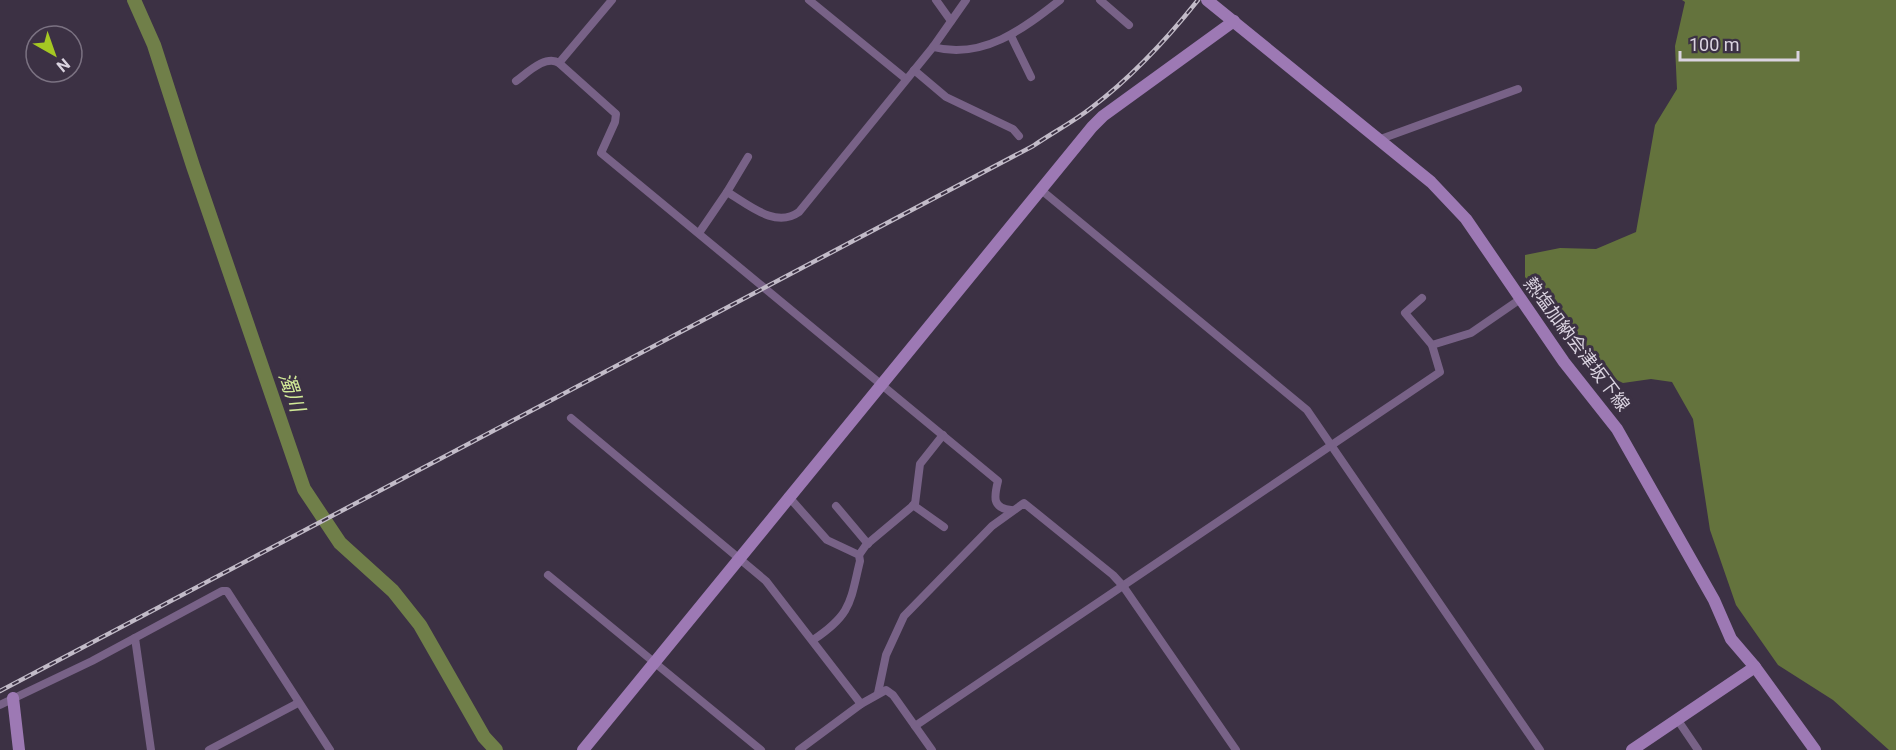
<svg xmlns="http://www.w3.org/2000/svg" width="1896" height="750" viewBox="0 0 1896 750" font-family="Roboto,'Noto Sans JP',sans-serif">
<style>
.forest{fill:#64733d}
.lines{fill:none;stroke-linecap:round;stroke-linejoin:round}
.river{stroke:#707f49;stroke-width:14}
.street{stroke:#786287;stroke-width:8}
.secondary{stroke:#9d79b4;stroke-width:12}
.rail-casing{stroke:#c2bbc8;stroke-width:4.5}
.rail{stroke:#3c3144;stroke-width:2;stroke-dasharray:7;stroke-linecap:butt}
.labels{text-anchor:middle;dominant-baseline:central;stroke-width:6;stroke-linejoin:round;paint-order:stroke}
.street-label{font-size:18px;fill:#dad3e0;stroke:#3c3144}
.water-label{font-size:20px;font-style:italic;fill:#d1e997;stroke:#3c3144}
</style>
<rect width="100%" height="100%" fill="#3c3144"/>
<path class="forest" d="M1682 0H1896V750H1889L1833 700 1778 665 1736 605 1710 530 1693 419 1672 382 1651 379 1623 383 1597 370 1578 350 1562 316 1525 277V255L1560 248 1596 249 1636 232 1655 125 1677 89 1675 46 1685 2Z"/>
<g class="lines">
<path class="river" d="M134 0 154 45 193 166 304 489 340 543 393 591 420 625 484 737 496 750"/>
<g class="street">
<path d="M809 0 906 79"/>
<path d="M936 0 951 21"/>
<path d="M1100 0 1129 25"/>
<path d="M1011 36 1031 77"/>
<path d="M933 47C983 60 1023 29 1060 0"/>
<path d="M559 63 612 0"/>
<path d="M914 70 946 97 1013 129 1019 136"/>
<path d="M516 81C527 73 546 54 559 63L616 114 615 122 601 153 998 481C994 497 992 508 1011 510"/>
<path d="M1378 140 1518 89"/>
<path d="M1040 189 1307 410 1540 750"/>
<path d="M727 192 748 157"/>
<path d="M699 233 727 192C748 204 775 229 799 212L933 47 966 0"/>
<path d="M1422 298 1405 313 1432 345"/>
<path d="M571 418 766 581 861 704"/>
<path d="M788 496 827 540 859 555 860 561C850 602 852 614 813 640"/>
<path d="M913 505 944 527"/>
<path d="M836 506 868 544"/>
<path d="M859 555 866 545 915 504 920 464 943 435"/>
<path d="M548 575 761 750"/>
<path d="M135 638 151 750"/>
<path d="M878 693 886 655 904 616 992 526 1024 503 1113 575 1123 586 1236 750"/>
<path d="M0 705 92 661 222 591H227L330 750"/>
<path d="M1677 719 1698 750"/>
<path d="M915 726 1440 372 1432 345 1471 333 1519 300"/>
<path d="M209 750 298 703"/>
<path d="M799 750 861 704 886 690 893 695 932 750"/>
</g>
<g class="secondary">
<path d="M1207 0 1431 182 1466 219 1564 362 1617 429 1714 600 1731 639 1755 667 1815 750"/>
<path d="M13 698 19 750"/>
<path d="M583 750 1092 127 1103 116 1234 21"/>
<path d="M1632 750 1755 667"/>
</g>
<g class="rail-casing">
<path id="rail" d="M0 691 1033 146C1052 133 1073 122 1091 108 1132 77 1167 39 1198 0"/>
</g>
<use href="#rail" class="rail"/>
</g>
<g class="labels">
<g class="street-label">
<text transform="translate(1577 344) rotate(53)">熱塩加納会津坂下線</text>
</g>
<g class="water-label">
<text transform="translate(292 392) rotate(71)">濁川</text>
</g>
</g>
<g transform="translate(54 54) rotate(140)"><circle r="28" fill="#3c3144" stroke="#7b7282" stroke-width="1.5"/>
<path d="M0-4.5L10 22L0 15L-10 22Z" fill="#a5c823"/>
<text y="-9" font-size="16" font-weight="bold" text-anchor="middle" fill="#dad3e0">N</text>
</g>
<path d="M1680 51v9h118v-9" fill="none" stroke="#dad3e0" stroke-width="3"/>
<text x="1689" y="51" font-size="18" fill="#dad3e0" stroke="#3c3144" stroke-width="4.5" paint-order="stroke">100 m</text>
</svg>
